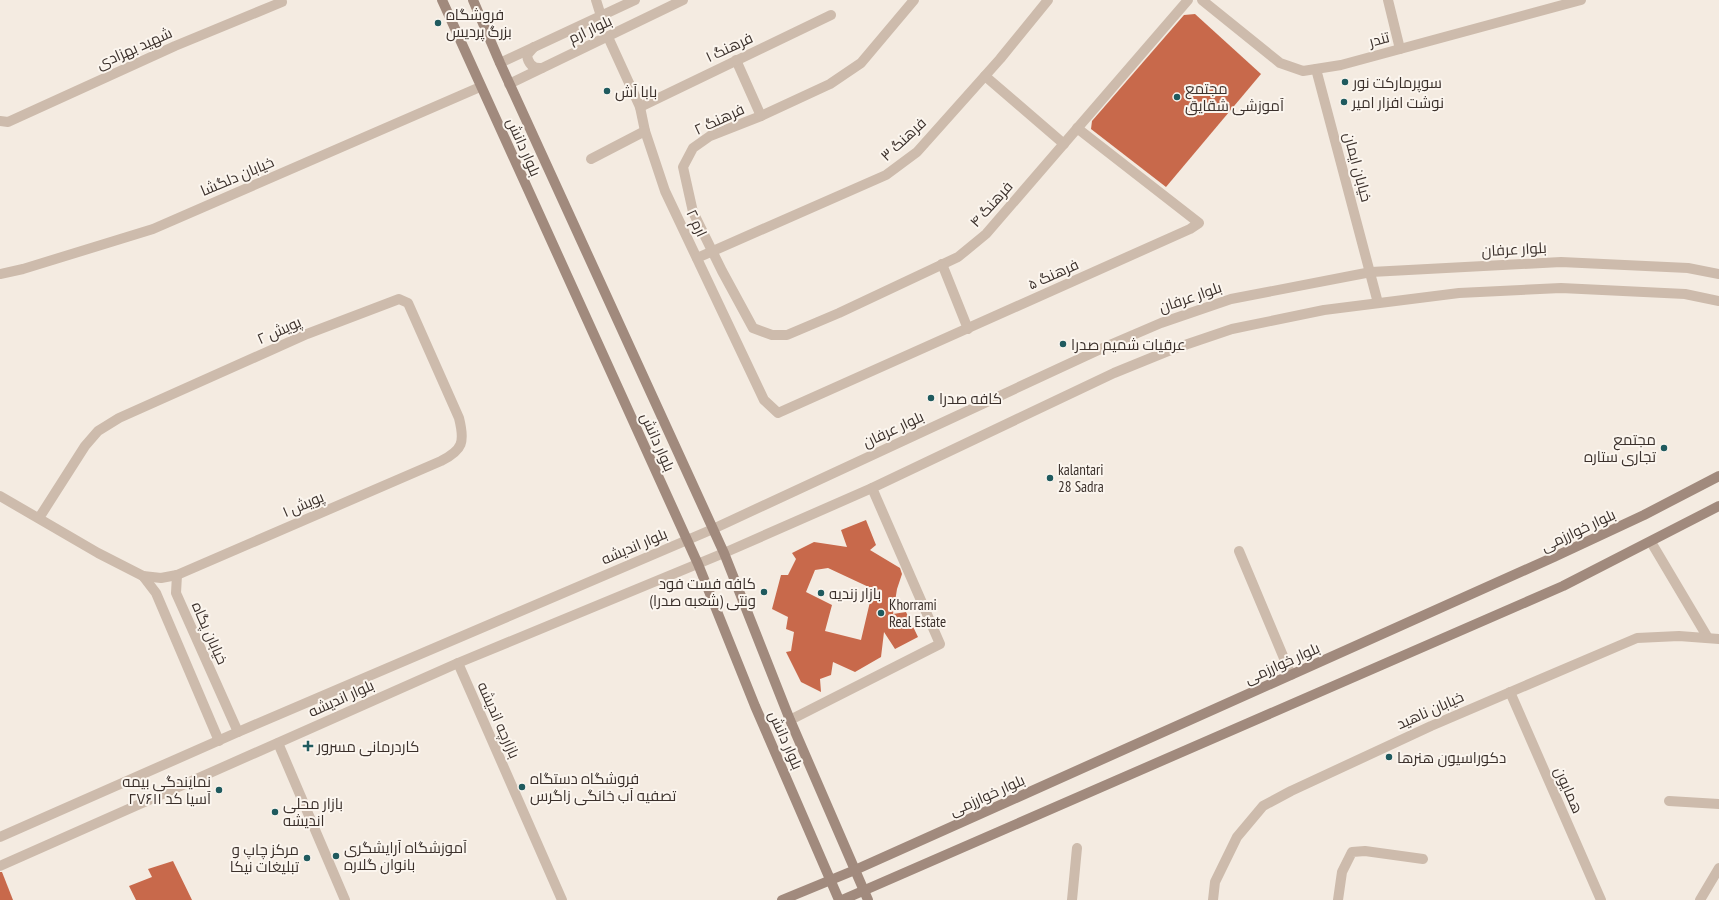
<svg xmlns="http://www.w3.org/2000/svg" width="1719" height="900" viewBox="0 0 1719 900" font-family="'PT Sans Narrow',Cairo,sans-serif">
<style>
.building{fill:#c8694b;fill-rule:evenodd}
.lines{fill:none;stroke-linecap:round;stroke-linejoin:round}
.minor{stroke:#cdbbac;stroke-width:10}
.tertiary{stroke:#cdbbac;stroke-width:10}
.secondary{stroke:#a18a7d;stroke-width:10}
.poi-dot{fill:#1f5a5e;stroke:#fbf5ee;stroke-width:1.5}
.labels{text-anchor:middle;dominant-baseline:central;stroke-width:4;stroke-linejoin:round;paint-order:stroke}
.poi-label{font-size:15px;fill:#3b302b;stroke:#fbf5ee;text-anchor:start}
.street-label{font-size:15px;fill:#3b302b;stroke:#fbf5ee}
</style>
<rect width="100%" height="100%" fill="#f4ebe1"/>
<g class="building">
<path d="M1195 14 1261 74 1166 187 1091 129 1092 121 1184 15Z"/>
<path d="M866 520 876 545 870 550 900 568 902 574 897 589 893 614 906 612 918 637 895 649 884 632 881 657 855 672 833 662 831 675 820 679 821 692 801 682 786 652 791 651 794 632 786 629 788 617 772 609 781 575H788L796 559 792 553 814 542 847 547 841 530ZM828 568 873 589 861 640 825 631 832 605 806 592 815 570Z"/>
<path d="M173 861 192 900H136L129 886 152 877 148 869Z"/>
<path d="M0 872H2L13 900H0Z"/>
</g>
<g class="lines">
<g class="minor">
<path d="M596 0 601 16"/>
<path d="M914 0 861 63 830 84 761 116 710 136 693 148 683 167 693 212 722 271 753 328 772 335H787L839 313 958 257 986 234 1188 0"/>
<path d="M1202 0 1280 63 1303 71 1341 65 1581 0"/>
<path d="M1388 0 1400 49"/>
<path d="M608 37 640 107 645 131 665 191 764 400 778 413 1190 229 1199 223 1077 128"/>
<path d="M736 60 761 116"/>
<path d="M1316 69 1378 303"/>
<path d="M985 76 1064 144"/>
<path d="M640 107 831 15"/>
<path d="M0 121 8 122 175 46 282 2 281 0"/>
<path d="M591 159 645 131"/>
<path d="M697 258 886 175 917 152 1000 59 1048 0"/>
<path d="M942 264 968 329"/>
<path d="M0 496 98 553 143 576 161 578 177 575 441 461C463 450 465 442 459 418L408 303 399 299 307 334 119 418 98 431 85 446 39 518"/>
<path d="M1651 542 1708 638"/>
<path d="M1239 551 1291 675"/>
<path d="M177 575 176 593 238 732"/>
<path d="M143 576 156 593 219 741"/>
<path d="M458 663 562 900"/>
<path d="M1510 692 1601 900"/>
<path d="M790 720 940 644 872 488"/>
<path d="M278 743 345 900"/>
<path d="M1669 801 1719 804"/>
<path d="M1072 900 1077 848"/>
<path d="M1213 900 1215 882 1237 837 1263 806 1291 791 1431 726 1637 638 1679 636 1719 639"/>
<path d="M1338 900 1342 872 1352 852 1365 851 1423 859"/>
<path d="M1700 900 1719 868"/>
</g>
<g class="tertiary">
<path d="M534 47 527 55C528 64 533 69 542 68"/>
<path d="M500 63 635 0"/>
<path d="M509 84 683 0"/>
<path d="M0 274 23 269 153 229 480 87"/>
<path d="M0 837 238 732 713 529 1105 347 1161 323 1231 299 1371 272 1561 262 1688 268 1719 274"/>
<path d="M0 866 458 663 724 553 872 488 1114 373 1173 349 1232 329 1324 310 1459 293 1561 288 1685 294 1719 301"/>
</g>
<g class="secondary">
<path d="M442 0 698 564 755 706 839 900"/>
<path d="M473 0 500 63 724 553 790 720 868 900"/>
<path d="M782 900 855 870 1554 557 1644 515 1719 476"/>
<path d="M842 900 1563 586 1719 506"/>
</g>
</g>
<g class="poi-dot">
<circle cx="438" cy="23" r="4"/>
<circle cx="1345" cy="82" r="4"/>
<circle cx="607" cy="91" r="4"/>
<circle cx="1177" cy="97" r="4"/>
<circle cx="1344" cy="102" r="4"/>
<circle cx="1063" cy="344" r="4"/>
<circle cx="931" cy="398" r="4"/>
<circle cx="1664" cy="448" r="4"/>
<circle cx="1050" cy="478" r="4"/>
<circle cx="764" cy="592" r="4"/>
<circle cx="821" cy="593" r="4"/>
<circle cx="881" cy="613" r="4"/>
<path d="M306 740h4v4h4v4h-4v4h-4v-4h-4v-4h4z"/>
<circle cx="1389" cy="757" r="4"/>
<circle cx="522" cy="787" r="4"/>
<circle cx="219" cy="790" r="4"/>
<circle cx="275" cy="812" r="4"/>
<circle cx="336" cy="856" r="4"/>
<circle cx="307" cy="858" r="4"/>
</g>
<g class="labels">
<g class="poi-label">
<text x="446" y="14">فروشگاه<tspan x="446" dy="17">بزرگ پردیس</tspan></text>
<text x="1353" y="82">سوپرمارکت نور</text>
<text x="1185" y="88">مجتمع<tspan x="1185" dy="17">آموزشی شقایق</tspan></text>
<text x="615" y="91">بابا آش</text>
<text x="1352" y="102">نوشت افزار امیر</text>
<text x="1071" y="344">عرقیات شمیم صدرا</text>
<text x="939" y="398">کافه صدرا</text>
<text x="1656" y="439" text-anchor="end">مجتمع<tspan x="1656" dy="17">تجاری ستاره</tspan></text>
<text x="1058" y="469">kalantari<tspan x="1058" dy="17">28 Sadra</tspan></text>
<text x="756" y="583" text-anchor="end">کافه فست فود<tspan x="756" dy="17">ونتی (شعبه صدرا)</tspan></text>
<text x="829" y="593">بازار زندیه</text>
<text x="889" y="604">Khorrami<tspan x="889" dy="17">Real Estate</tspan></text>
<text x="317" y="746">کاردرمانی مسرور</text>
<text x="1397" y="757">دکوراسیون هنرها</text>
<text x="530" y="778">فروشگاه دستگاه<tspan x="530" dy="17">تصفیه آب خانگی زاگرس</tspan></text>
<text x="211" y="781" text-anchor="end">نمایندگی بیمه<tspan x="211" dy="17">آسیا کد ۲۷۶۱۱</tspan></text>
<text x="283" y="803">بازار محلی<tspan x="283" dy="17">اندیشه</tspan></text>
<text x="344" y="847">آموزشگاه آرایشگری<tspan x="344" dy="17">بانوان گلاره</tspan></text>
<text x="299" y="849" text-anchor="end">مرکز چاپ و<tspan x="299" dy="17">تبلیغات نیکا</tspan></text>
</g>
<g class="street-label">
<text transform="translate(590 29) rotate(-25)">بلوار ارم</text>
<text transform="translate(1379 39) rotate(-15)">تندر</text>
<text transform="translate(729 47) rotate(-25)">فرهنگ ۱</text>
<text transform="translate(134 48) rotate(-24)">شهید بهزادی</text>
<text transform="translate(719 119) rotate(-25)">فرهنگ ۲</text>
<text transform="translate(903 139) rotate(-43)">فرهنگ ۳</text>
<text transform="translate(524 147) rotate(66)">بلوار دانش</text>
<text transform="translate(1358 167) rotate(75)">خیابان ایمان</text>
<text transform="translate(237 176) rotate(-23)">خیابان دلگشا</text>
<text transform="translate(991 204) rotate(-48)">فرهنگ ۴</text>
<text transform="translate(697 223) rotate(65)">ارم ۲</text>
<text transform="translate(1514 249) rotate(-3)">بلوار عرفان</text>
<text transform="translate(1053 274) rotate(-24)">فرهنگ ۵</text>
<text transform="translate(1190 297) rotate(-19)">بلوار عرفان</text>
<text transform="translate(279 330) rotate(-24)">پویش ۲</text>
<text transform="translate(893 429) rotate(-25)">بلوار عرفان</text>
<text transform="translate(658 442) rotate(66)">بلوار دانش</text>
<text transform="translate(303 504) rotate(-23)">پویش ۱</text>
<text transform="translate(1578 530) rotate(-25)">بلوار خوارزمی</text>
<text transform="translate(634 546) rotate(-23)">بلوار اندیشه</text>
<text transform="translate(210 633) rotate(66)">خیابان پگاه</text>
<text transform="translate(1282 663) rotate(-24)">بلوار خوارزمی</text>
<text transform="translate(341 698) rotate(-24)">بلوار اندیشه</text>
<text transform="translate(1430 710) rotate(-24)">خیابان ناهید</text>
<text transform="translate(499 720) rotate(66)">بازارچه اندیشه</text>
<text transform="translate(786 740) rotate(66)">بلوار دانش</text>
<text transform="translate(1569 790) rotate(66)">همایون</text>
<text transform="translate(987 795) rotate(-24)">بلوار خوارزمی</text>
</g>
</g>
</svg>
